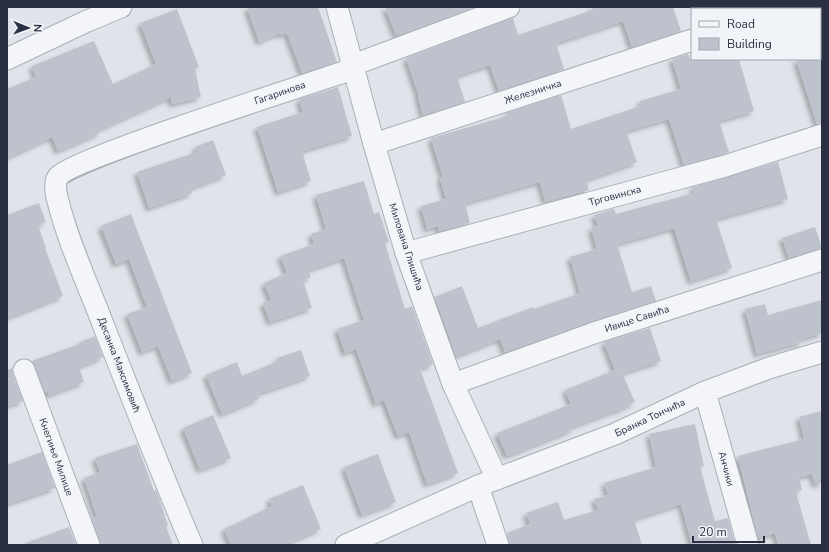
<svg xmlns="http://www.w3.org/2000/svg" width="829" height="552" viewBox="0 0 829 552" font-family="'Nunito Sans',sans-serif">
<style>
.building{fill:#bdc2cd;filter:url(#shadow)}
.lines{fill:none;stroke-linecap:round;stroke-linejoin:round}
.minor-casing{stroke:#a9aeb8;stroke-width:23}
.minor{stroke:#f3f5f8;stroke-width:21}
.labels{text-anchor:middle;dominant-baseline:central;stroke-width:3;stroke-linejoin:round;paint-order:stroke}
.street-label{font-size:10px;fill:#283042;stroke:#f0f3f7}
</style>
<defs>
<filter id="shadow"><feDropShadow dx="-3.5" dy="3.5" stdDeviation="2" flood-color="#0004"/></filter>
</defs>
<rect width="100%" height="100%" fill="#e0e4ea"/>
<g class="building">
<path d="M247 7H318L337 62 302 73 287 33 280 35 279 33 259 42Z"/>
<path d="M385 7H475L398 35H396Z"/>
<path d="M591 7H673L681 31 632 47 623 21 556 43 564 69 499 91 490 65 457 76 465 102 423 115 418 97 419 96 406 58 513 18 518 35 593 10Z"/>
<path d="M177 9 199 67 195 69 201 97 172 104 171 97 98 130 100 133 58 151 52 137 7 158V89L36 77 32 66 94 41 113 84 156 64 140 23Z"/>
<path d="M688 54 690 59H739L754 111 719 121 729 152 684 165 669 119 626 131 637 162 586 180 589 190 545 201 540 182 465 203 470 223 439 231 438 226 427 229 421 206 446 199 440 178 443 177 431 138 507 116 506 113 561 95 571 129 641 106 640 101 681 89 672 59Z"/>
<path d="M820 55H822V123L817 124 796 59H820Z"/>
<path d="M338 87 352 136 302 151 311 181 278 192 257 127 303 112 299 99Z"/>
<path d="M213 140 226 175 191 188 192 193 149 208 137 172 197 152 195 147Z"/>
<path d="M778 162 788 199 716 219 732 268 691 281 674 228 617 244 632 292 651 286 656 301 590 322 505 352 500 339 456 356 435 297 462 286 478 328 533 307 534 309 580 293 570 257 597 249 591 228 598 226 594 215 614 209 616 214 694 193 692 187Z"/>
<path d="M364 181 374 214 379 212 389 242 385 243 405 309 412 306 433 364 420 369 458 473 427 484 409 432 398 436 384 400 376 404 356 349 345 353 337 329 364 320 344 258 308 270 311 277 303 280 312 308 270 322 263 303 271 300 264 283 287 273 280 256 314 244 311 234 326 229 316 195Z"/>
<path d="M39 203 46 222 38 225 46 248H45L63 296 7 318V215Z"/>
<path d="M131 214 192 373 172 381 158 346 142 352 127 314 147 307 129 259 116 264 101 226Z"/>
<path d="M815 227 822 248 789 258 782 238Z"/>
<path d="M822 300V333L801 339 802 342 757 354 745 309 765 304 768 315Z"/>
<path d="M650 328 661 361 622 373 635 402 617 411V410L572 427V430L507 456 497 433 571 404 565 390 615 370 604 342Z"/>
<path d="M95 336 103 357 79 367 84 382 49 395 48 392 45 393 32 361 79 344 78 343Z"/>
<path d="M301 350 310 376 257 394 259 399 222 414 206 375 237 362 242 376 278 361 277 358Z"/>
<path d="M12 368 13 374 23 401 7 406V370Z"/>
<path d="M822 411V483L815 484 812 474 799 477 802 490 796 492 811 545H778L775 533 758 538 738 456 804 439 799 417Z"/>
<path d="M213 415 231 458 200 470 183 428Z"/>
<path d="M695 424 704 466 700 467 715 521 728 518 735 544 692 545 681 504 634 519 642 545H510L507 533 530 524 526 513 558 502 564 520 598 510 594 499 608 495 604 483 656 467 649 434Z"/>
<path d="M137 444 154 491 156 490 160 500 168 526 166 527 173 545H101L92 518 97 517 84 478 100 472 95 458Z"/>
<path d="M42 452 55 488 7 504V465Z"/>
<path d="M378 454 396 502 362 515 344 467Z"/>
<path d="M303 485 321 529 283 545H231L224 529 272 506 269 499Z"/>
<path d="M69 527 76 545H27L26 543Z"/>
</g>
<g class="lines">
<g class="minor-casing">
<g id="minor">
<path d="M337 7 374 144 406 253 453 384 497 479"/>
<path d="M793 9 799 7"/>
<path d="M7 59 85 22 121 7"/>
<path d="M374 144 692 40"/>
<path d="M406 253 725 166 822 135"/>
<path d="M24 370 89 545"/>
<path d="M453 384 594 333 822 260"/>
<path d="M705 392 748 545"/>
<path d="M478 486 498 545"/>
<path d="M192 545C161 473 133 400 104 327 89 287 68 242 58 201 56 194 54 183 58 177 68 161 308 84 344 72L353 65 509 7"/>
<path d="M346 545 478 486 615 434 705 392 769 368 822 352"/>
</g>
</g>
<use href="#minor" class="minor"/>
</g>
<g class="labels">
<g class="street-label">
<text transform="translate(533 92) rotate(-18)">Железничка</text>
<text transform="translate(280 93) rotate(-19)">Гагаринова</text>
<text transform="translate(615 196) rotate(-15)">Трговинска</text>
<text transform="translate(406 247) rotate(72)">Милована Глишића</text>
<text transform="translate(637 319) rotate(-18)">Ивице Савића</text>
<text transform="translate(119 365) rotate(69)">Десанка Максимовић</text>
<text transform="translate(650 418) rotate(-25)">Бранка Тончића</text>
<text transform="translate(56 457) rotate(70)">Кнегиње Милице</text>
<text transform="translate(726 469) rotate(75)">Анчики</text>
</g>
</g>
<rect width="829" height="552" fill="none" stroke="#283042" stroke-width="16"/>
<rect x="691" y="8" width="130" height="52" fill="#f0f3f7" stroke="#a0a5af"/>
<rect x="699" y="21" width="20" height="6" fill="#f3f5f8" stroke="#a0a5af"/>
<text x="727" y="28" font-size="12" fill="#283042">Road</text>
<rect x="699" y="38" width="20" height="12" fill="#bdc2cd" stroke="#a0a5af"/>
<text x="727" y="48" font-size="12" fill="#283042">Building</text>
<g transform="translate(28 28) rotate(91)" stroke="#f0f3f7" stroke-width="3" paint-order="stroke">
<path d="M0-3L7 15L0 10L-7 15Z" fill="#283042"/>
<text y="-6" font-size="11" font-weight="bold" text-anchor="middle" fill="#283042">N</text>
</g>
<path d="M693 536v6h71v-6" fill="none" stroke="#283042" stroke-width="2"/>
<text x="699" y="536" font-size="12" fill="#283042" stroke="#f0f3f7" stroke-width="3" paint-order="stroke">20 m</text>
</svg>
